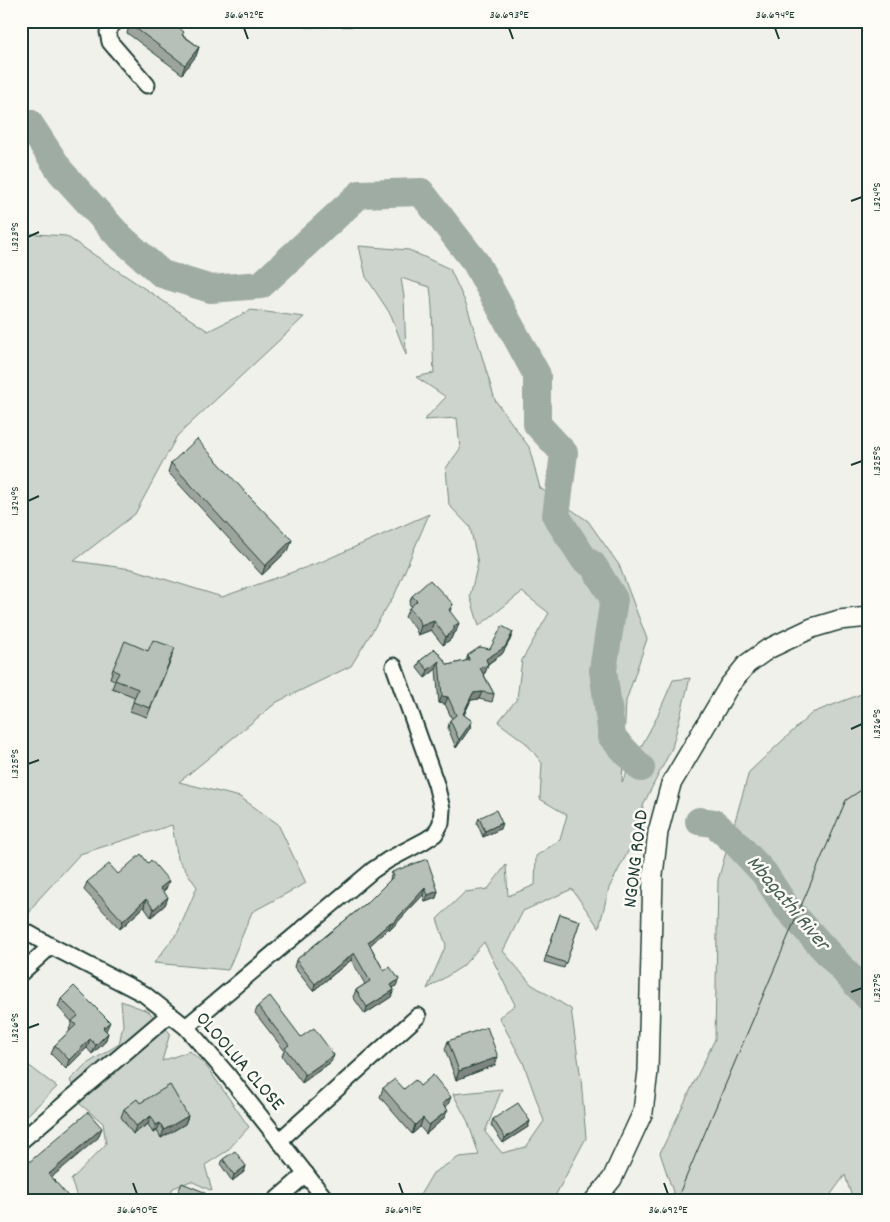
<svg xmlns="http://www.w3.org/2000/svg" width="890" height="1222" viewBox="0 0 890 1222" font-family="Dekko,sans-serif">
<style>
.green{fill:#cdd3cd;stroke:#768880}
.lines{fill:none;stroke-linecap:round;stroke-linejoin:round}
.river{stroke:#9faca4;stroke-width:28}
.minor-casing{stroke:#1f3d34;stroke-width:19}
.major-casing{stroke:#1f3d34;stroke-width:22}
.minor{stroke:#fdfcf7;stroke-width:15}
.major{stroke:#fdfcf7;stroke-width:19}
.tram{stroke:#1f3d34;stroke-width:1}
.wall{fill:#9da49e;stroke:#1f3d34}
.shaded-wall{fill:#7f8681;stroke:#1f3d34}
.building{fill:#b6bfb8;stroke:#1f3d34}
.ticks{fill:none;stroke:#1f3d34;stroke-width:2}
.labels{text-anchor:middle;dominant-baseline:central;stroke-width:5;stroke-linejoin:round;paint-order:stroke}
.street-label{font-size:20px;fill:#1f3d34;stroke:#fdfcf7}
.water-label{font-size:21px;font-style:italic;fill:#455e56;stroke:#fdfcf7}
.neatline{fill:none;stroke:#1f3d34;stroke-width:2}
.ticks-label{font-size:12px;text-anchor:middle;fill:#1f3d34}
</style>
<rect width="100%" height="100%" fill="#f0f1eb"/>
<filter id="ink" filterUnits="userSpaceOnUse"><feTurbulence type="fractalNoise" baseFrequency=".02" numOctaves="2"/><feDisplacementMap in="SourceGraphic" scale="10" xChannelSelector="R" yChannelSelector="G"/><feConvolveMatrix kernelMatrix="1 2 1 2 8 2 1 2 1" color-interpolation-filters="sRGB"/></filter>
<g filter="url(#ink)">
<g class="green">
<path d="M21 233 66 236 208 331 251 310 304 317 177 436 135 514 74 561 132 569 222 597 321 562 429 514 395 594 351 666 277 702 179 782 240 797 278 824 306 883 252 912 228 970 154 963 178 932 197 887 178 859 172 825 80 854 37 901 21 926Z"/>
<path d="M359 246 409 250 450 269 467 306 495 400 529 447 540 488 588 521 619 565 647 639 626 701 622 782 656 719 673 680 690 678 672 748 644 803 634 840 609 888 599 928 572 889 523 911 503 951 531 984 571 1009 581 1079 586 1138 554 1198 549 1201H392L383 1197 420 1195 433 1173 459 1157 479 1155 468 1122 453 1094 502 1089 485 1132 502 1153 526 1147 544 1121 523 1062 499 1017 515 1005 484 942 463 966 427 989 446 945 437 919 465 892 488 889 506 865 508 896 535 885 536 856 560 840 567 815 540 799 542 763 526 743 498 722 517 699 522 660 549 613 522 592 479 626 470 596 478 563 470 527 449 505 446 468 460 449 457 418 424 420 446 397 416 377 434 373C432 344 434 316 430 287L401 278 404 297 406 355 391 315 366 277Z"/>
<path d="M869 691V1201H853L845 1175 826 1201H676L660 1153 715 1039 718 880 749 772 812 713Z"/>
<path d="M121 1001 148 1011 170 1033 162 1061 190 1051 207 1067 249 1127 227 1151 205 1165 212 1191 191 1181 173 1188 167 1201H83L76 1194 71 1180 106 1144 103 1123 80 1104 70 1080 85 1065 119 1044 123 1025Z"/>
<path d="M21 1061H23L57 1087 21 1121Z"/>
</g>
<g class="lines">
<g class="river">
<path d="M21 123H29L61 172 118 235 162 274 211 289 261 285 360 194 421 192 476 263 537 375V424L564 453 556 516 584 559 593 565 614 599 603 670 612 737 641 768"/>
<path d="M699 821 714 823 735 842 764 873 786 907 869 998"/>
</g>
<g class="minor-casing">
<g id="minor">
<path d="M116 21 110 27 108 32 110 42 147 85"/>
<path d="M21 929 51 946 144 994 186 1027 226 1073 327 1201"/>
<path d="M21 973 51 946"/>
<path d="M186 1027 373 870 388 860 424 841 435 834 441 823 442 809 436 784 394 666"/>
<path d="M21 1141 170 1014"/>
<path d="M279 1141 418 1016"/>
<path d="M275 1201 306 1174"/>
</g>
</g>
<g class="major-casing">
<path id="major" d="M594 1201 612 1179 643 1112 648 1071 653 875 658 832 671 784 729 686 747 664 768 649 812 628 839 620 869 617"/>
</g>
<use href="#minor" class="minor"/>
<use href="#major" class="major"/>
<path class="tram" d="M676 1201 846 800 869 785"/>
</g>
<g class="wall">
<path d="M130 24 183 35 199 47 196 56 182 74 127 33Z"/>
<path d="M171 463 289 549 262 575 168 472Z"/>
<path d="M412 596 453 604 450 611 456 632 453 634 451 639 443 645 431 630 418 635 415 628 405 617 409 608 411 606 409 604Z"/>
<path d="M513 632 510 640 502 654 488 664V665L485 673H483L494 694 492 702 479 699 471 700 464 715 472 721 470 728 456 748 448 728 450 720 452 719 445 704 439 703 436 669 425 678 417 668 420 661 435 649 448 665 466 661 468 655 490 649Z"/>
<path d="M148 651 172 657 147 717 130 711 135 697 112 688 115 681 110 678 113 669Z"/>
<path d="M479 818 500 829 483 837 477 823Z"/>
<path d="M392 872 438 891 436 898 425 902 423 895 390 930 389 928 370 945 384 971 396 986 393 988 394 990 391 997 365 1014 353 997 356 990 365 984 351 960 313 991 294 967 296 960 369 901 390 880V879Z"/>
<path d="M118 874 166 889 162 891 168 897 165 905 151 917 144 907 120 929 84 890 87 882Z"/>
<path d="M560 914 580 921 564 968 544 962Z"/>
<path d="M61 999 106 1031 108 1033 105 1042 92 1054 87 1048 66 1069 51 1054 55 1045 70 1031 69 1030 72 1022 58 1007Z"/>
<path d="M258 1006 301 1037 334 1055 331 1062 302 1083 282 1056 284 1050 255 1013Z"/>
<path d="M448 1041 495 1065 456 1080 445 1049Z"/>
<path d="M420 1086 448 1105 446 1107 444 1118 426 1134 420 1127 412 1134 380 1097 383 1088 404 1089Z"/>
<path d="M140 1103 188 1116 185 1124 161 1138 157 1131 153 1133 148 1124 133 1134 121 1117 124 1109Z"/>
<path d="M493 1119 530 1121 528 1127 503 1143 491 1125Z"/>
<path d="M223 1159 246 1166 244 1172 232 1181 221 1165Z"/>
</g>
<g class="shaded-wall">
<path d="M308 21H413L412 25 306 27Z"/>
<path d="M199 47 196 56 182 74 185 65Z"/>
<path d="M292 540 289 549 262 575 265 566Z"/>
<path d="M434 621 431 630 418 635 421 626Z"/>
<path d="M459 623 456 632 453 634 451 639 443 645 446 637 454 626Z"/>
<path d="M513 632 510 640 502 654 483 667 486 659Z"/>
<path d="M439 661 436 669 425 678 428 670Z"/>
<path d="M488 665 485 673 477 675 480 668Z"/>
<path d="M482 692 479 699 471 700 460 722 473 693Z"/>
<path d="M442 696 448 697 445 704 439 703Z"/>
<path d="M472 721 470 728 456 748 459 740Z"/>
<path d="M502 823 500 829 483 837 485 831Z"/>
<path d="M169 881 166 889 157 896 160 888Z"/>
<path d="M425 888 423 895 390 930 393 923Z"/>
<path d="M438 891 436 898 425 902 428 895Z"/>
<path d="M168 897 165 905 151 917 154 909Z"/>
<path d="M146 899 144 907 120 929 123 921Z"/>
<path d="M391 922 389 928 366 949 368 942Z"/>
<path d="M354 953 351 960 313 991 315 984Z"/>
<path d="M399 979 396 986 388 992 391 985Z"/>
<path d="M394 990 391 997 365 1014 367 1007Z"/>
<path d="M110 1022 106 1031 100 1037 103 1028Z"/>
<path d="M108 1033 105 1042 92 1054 96 1045Z"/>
<path d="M90 1039 87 1048 66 1069 69 1060Z"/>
<path d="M334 1055 331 1062 302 1083 305 1075Z"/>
<path d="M498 1057 495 1065 456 1080 459 1071Z"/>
<path d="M451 1097 448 1105 439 1112 442 1104Z"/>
<path d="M448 1110 444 1118 426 1134 429 1125Z"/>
<path d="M151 1116 148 1124 133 1134 136 1126Z"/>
<path d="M188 1116 185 1124 161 1138 164 1130Z"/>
<path d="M423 1118 420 1127 412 1134 415 1125Z"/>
<path d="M530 1121 528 1127 503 1143 505 1138Z"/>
<path d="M160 1123 157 1131 153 1133 156 1125Z"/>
<path d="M102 1128 98 1138 45 1183 49 1174Z"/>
<path d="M246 1166 244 1172 232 1181 234 1175Z"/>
</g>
<g class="building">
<path d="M132 21H164L168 24 171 21 184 32 182 35 199 47 185 65 130 24Z"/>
<path d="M197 439 246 493 292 540 265 566 171 463Z"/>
<path d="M430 580 453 604 449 610 459 623 454 626V630L446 637 434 621 421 626 418 619 409 608 417 601 412 596Z"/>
<path d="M502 626 513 632 505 647 486 659 488 665 480 668 494 694 482 692 473 693 463 714 472 721 459 740 450 720 456 715 448 697 442 696 439 661 428 670 420 661 435 649 448 665 469 660 468 655 480 647 490 649Z"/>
<path d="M153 640 175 648 150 708 133 702 138 689 115 680 119 673 113 669 125 641 148 651Z"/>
<path d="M496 810 502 823 485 831 479 818Z"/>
<path d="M141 854 148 863 151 860 169 881 160 888 168 897 154 909 146 899 123 921 87 882 109 864 118 874Z"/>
<path d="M427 859 438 891 428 895 425 888 393 923 391 922 368 942 384 971 390 967 399 979 391 985 394 990 367 1007 356 990 370 981 354 953 315 984 296 960 369 901 394 876 392 872Z"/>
<path d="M560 914 580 921 566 963 546 956Z"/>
<path d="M74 986 110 1022 103 1028 108 1033 96 1045 90 1039 69 1060 55 1045 76 1025 72 1021 78 1016 61 999Z"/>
<path d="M270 996 301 1037 314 1028 334 1055 305 1075 285 1048 289 1045 258 1006Z"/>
<path d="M487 1027 498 1057 459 1071 448 1041Z"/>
<path d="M433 1075 451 1097 442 1104 448 1110 429 1125 423 1118 415 1125 383 1088 395 1079 404 1089 415 1080 420 1086Z"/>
<path d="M170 1085 188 1116 164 1130 160 1123 156 1125 151 1116 136 1126 124 1109 137 1099 140 1103Z"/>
<path d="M518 1103 530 1121 505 1138 493 1119Z"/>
<path d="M88 1112 102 1128 49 1174 72 1201H25L21 1197V1169Z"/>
<path d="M235 1151 246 1166 234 1175 223 1159Z"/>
<path d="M182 1183 204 1192 211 1201H174Z"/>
</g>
</g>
<path class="ticks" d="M244 28 248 39M509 28 513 39M775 28 779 39M851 201 862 197M28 237 39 232M851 465 862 461M28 501 39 496M851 729 862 724M28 764 39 760M851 992 862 988M28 1028 39 1024M133 1183 137 1194M399 1183 403 1194M664 1183 668 1194"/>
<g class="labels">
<g class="street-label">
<text transform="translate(637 859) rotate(-83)">NGONG ROAD</text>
<text transform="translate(239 1062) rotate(49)">OLOOLUA CLOSE</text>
</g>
<g class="water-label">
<text transform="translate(787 904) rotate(50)">Mbagathi River</text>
</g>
</g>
<rect width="890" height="1222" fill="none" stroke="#fdfcf7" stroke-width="55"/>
<rect x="28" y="28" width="834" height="1166" class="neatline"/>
<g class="ticks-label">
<text x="244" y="18">36.692°E</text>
<text x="509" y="18">36.693°E</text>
<text x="775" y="18">36.694°E</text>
<text transform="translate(876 197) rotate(-90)" y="4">1.324°S</text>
<text transform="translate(14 237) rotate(-90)" y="4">1.323°S</text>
<text transform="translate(876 461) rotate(-90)" y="4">1.325°S</text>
<text transform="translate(14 501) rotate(-90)" y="4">1.324°S</text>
<text transform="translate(876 724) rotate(-90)" y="4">1.326°S</text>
<text transform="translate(14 764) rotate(-90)" y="4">1.325°S</text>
<text transform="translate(876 988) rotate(-90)" y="4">1.327°S</text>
<text transform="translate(14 1028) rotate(-90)" y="4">1.326°S</text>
<text x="137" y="1213">36.690°E</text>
<text x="403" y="1213">36.691°E</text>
<text x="668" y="1213">36.692°E</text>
</g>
</svg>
